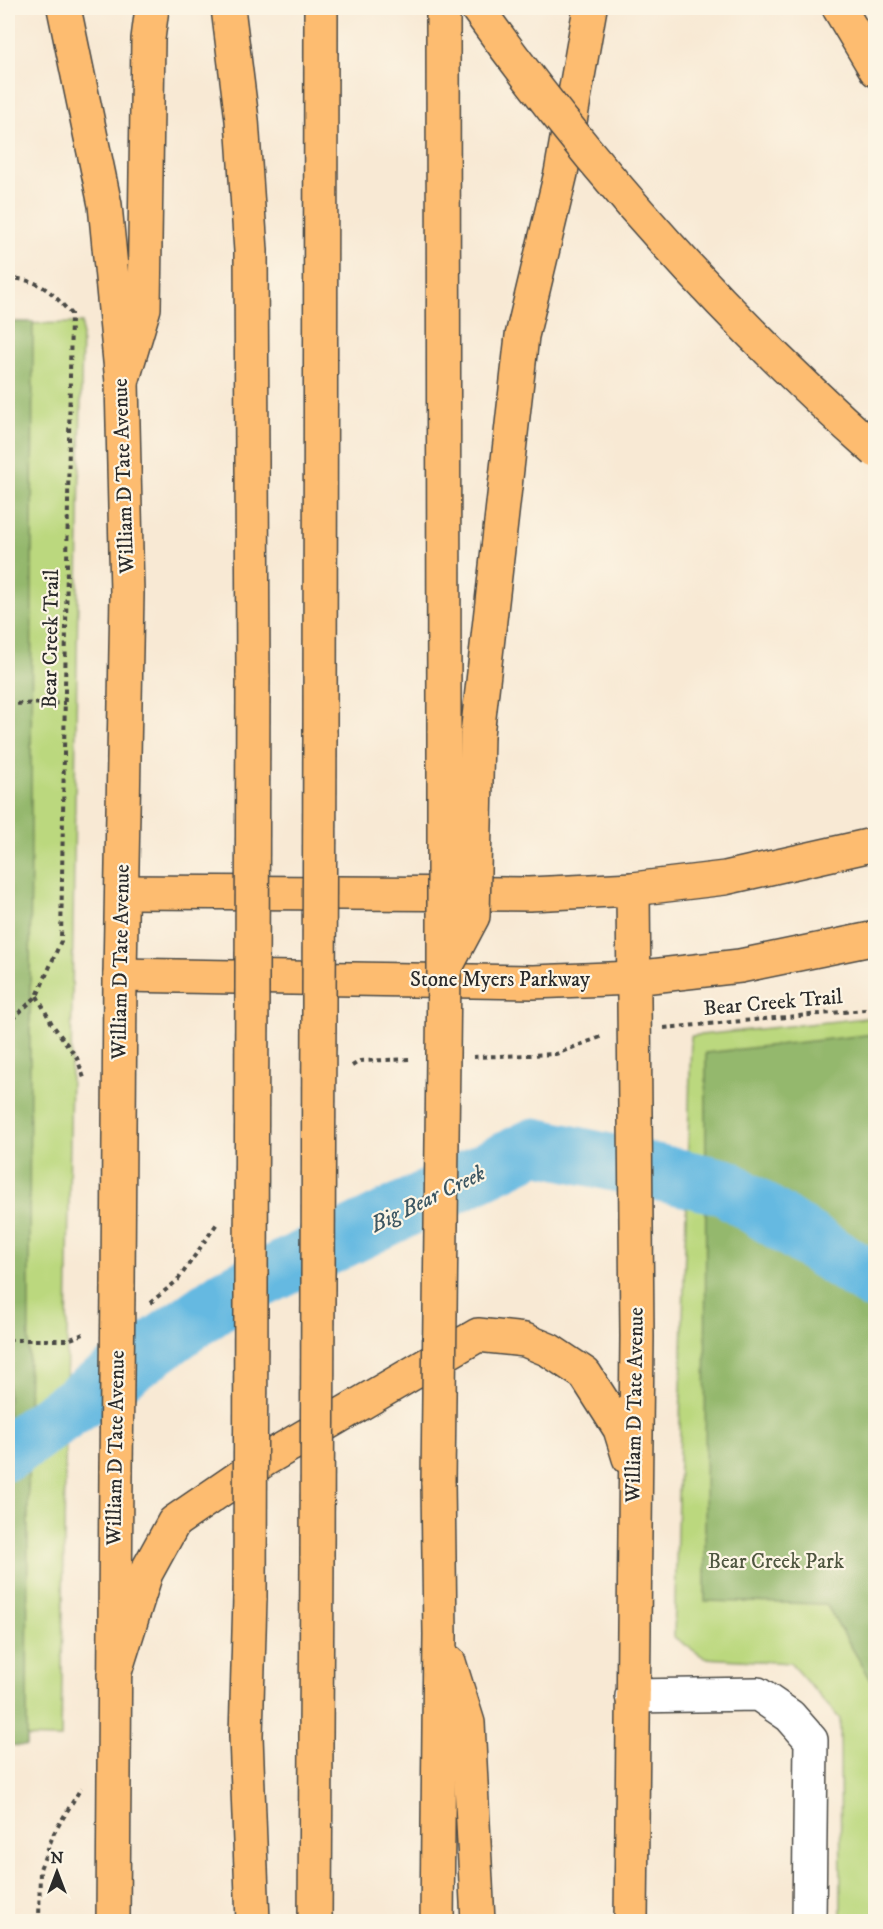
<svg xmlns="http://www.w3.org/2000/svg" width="883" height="1929" viewBox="0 0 883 1929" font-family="'IM FELL DW Pica',serif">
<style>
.green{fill:#bbd87e;stroke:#738254;stroke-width:1.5}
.forest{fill:#94b86d;stroke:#60724c;stroke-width:1.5}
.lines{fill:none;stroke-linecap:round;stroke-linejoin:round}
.river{stroke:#65b9e1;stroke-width:57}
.minor-casing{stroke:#4a4844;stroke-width:36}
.major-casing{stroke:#4a4844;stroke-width:36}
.highway-casing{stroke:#4a4844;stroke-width:36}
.path{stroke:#4a4844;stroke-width:4;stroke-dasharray:4.5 4.5;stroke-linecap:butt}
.minor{stroke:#fff;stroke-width:33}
.major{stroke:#fdbc70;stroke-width:33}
.highway{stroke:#fdbc70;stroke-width:33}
.major-bridge-casing{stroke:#4a4844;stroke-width:36;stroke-linecap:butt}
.highway-bridge-casing{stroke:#4a4844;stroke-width:36;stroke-linecap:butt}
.major-bridge{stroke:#fdbc70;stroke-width:33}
.highway-bridge{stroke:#fdbc70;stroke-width:33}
.labels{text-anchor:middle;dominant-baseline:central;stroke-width:4.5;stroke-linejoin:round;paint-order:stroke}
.street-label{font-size:21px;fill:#2b2b2b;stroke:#fcf5e5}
.park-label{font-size:21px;fill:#4f5640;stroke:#fcf5e5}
.water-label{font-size:22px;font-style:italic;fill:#3c5662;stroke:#fcf5e5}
</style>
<rect width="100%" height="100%" fill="#fcf5e5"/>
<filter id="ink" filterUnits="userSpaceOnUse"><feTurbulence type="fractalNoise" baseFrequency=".0167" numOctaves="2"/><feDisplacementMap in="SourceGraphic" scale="12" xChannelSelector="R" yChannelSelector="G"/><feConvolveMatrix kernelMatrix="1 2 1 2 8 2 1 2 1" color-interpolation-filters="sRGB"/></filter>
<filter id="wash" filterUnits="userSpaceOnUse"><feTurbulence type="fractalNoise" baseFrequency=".008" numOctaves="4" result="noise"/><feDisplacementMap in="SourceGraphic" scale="24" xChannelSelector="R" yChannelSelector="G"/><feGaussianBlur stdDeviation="1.35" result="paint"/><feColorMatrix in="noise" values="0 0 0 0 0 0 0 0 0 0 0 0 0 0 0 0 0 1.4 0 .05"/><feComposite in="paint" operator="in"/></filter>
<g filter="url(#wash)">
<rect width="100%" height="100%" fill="#f8e9d4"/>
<g class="green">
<path d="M82 323 61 1738 8 1737V324Z"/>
<path d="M875 1017V1921H841L840 1719 790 1663 705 1658 674 1637 691 1036Z"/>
</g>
<g class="forest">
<path d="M8 322H33L27 1746 8 1745Z"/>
<path d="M875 1034H876L875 1687 826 1604 705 1601 706 1053Z"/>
</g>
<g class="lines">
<path class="river" d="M8 1452 229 1295 535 1146 725 1187 876 1283"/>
</g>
</g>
<g filter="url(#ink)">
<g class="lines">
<g class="minor-casing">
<path id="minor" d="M632 1696 758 1694 790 1716 811 1740 809 1922"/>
</g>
<g class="major-casing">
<g id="major">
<path d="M64 8 105 205 122 382 127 593 120 975 118 1287"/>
<path d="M122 892 529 894 633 889 725 878 876 844"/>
<path d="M120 975 533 982 634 978 740 966 876 938"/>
<path d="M114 1675 146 1573 174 1522 266 1459 478 1335 525 1340 549 1350 585 1374 620 1429 629 1458"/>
<path d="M113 1922 116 1470"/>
<path d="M631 1922 637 1336 633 889"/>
</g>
</g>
<g class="highway-casing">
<g id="highway">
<path d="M228 8 242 120 251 251 253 677"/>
<path d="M443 8 444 733"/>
<path d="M839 8 876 70"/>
<path d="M122 382 144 308 148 39 152 8"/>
<path d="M320 735 321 8"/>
<path d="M477 735 522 336 561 173 590 8"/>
<path d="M250 1598 246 1736 253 1922"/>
<path d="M449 1662 468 1723 478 1922"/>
<path d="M315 1922 317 1556"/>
<path d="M437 1922 440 1634 438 1482"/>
</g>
</g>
<g class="path">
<path d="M8 278C41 280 50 290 71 314L61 941 37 996 8 1023"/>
<path d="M8 704 65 703"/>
<path d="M37 996 52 1024 77 1058 85 1081"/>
<path d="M664 1028 876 1009"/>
<path d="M473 1057 556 1054 603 1036"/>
<path d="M352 1066 360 1061 412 1059"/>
<path d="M150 1303 178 1280 218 1222"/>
<path d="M8 1340H68L86 1333"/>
<path d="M39 1922 40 1869 54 1833 81 1788"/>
</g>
<use href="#minor" class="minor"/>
<use href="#major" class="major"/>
<use href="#highway" class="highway"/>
<g class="major-bridge-casing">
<path id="major-bridge" d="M116 1470 118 1287"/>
</g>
<g class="highway-bridge-casing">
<g id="highway-bridge">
<path d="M477 8C592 169 727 319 876 451"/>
<path d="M447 965 473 916 477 735"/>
<path d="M438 1482 444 970V733"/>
<path d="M317 1556 320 735"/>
<path d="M250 1598 253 677"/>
</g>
</g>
<use href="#major-bridge" class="major-bridge"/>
<use href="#highway-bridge" class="highway-bridge"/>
</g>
</g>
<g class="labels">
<g class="street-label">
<text transform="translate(124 476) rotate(-92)">William D Tate Avenue</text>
<text transform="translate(51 639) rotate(-89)">Bear Creek Trail</text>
<text transform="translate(121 962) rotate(-89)">William D Tate Avenue</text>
<text x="500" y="980">Stone Myers Parkway</text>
<text transform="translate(773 1003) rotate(-5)">Bear Creek Trail</text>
<text transform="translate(635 1405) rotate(-89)">William D Tate Avenue</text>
<text transform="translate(116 1448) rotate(-89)">William D Tate Avenue</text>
</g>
<g class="park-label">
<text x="776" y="1562">Bear Creek Park</text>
</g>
<g class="water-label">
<text transform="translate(428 1199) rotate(-26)">Big Bear Creek</text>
</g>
</g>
<rect width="883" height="1929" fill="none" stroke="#fcf5e5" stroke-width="30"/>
<g transform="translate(57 1872)" stroke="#fcf5e5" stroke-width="4.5" paint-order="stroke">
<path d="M0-4.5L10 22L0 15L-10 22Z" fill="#2b2b2b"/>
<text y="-9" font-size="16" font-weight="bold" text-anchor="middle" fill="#2b2b2b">N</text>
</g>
</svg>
